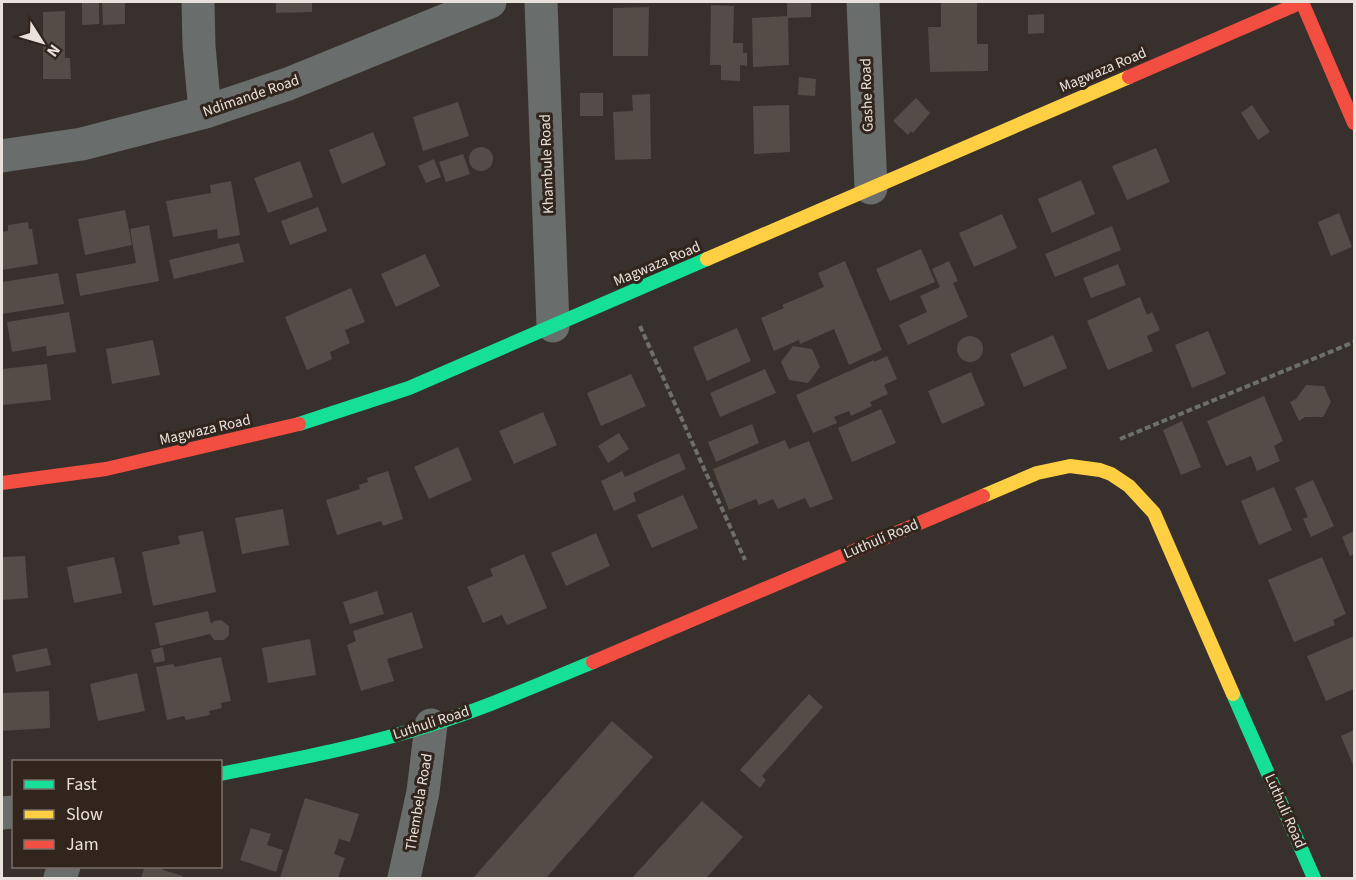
<svg xmlns="http://www.w3.org/2000/svg" width="1356" height="880" viewBox="0 0 1356 880" font-family="'Source Sans 3',sans-serif">
<style>
.building{fill:#544c46}
.lines{fill:none;stroke-linecap:round;stroke-linejoin:round}
.path{stroke:#6d6f6d;stroke-width:4;stroke-dasharray:6 3;stroke-linecap:butt}
.street{stroke:#696d6b;stroke-width:33}
.fast{stroke:#16e098;stroke-width:14}
.slow{stroke:#ffcf43;stroke-width:14}
.jam{stroke:#f24e42;stroke-width:14}
.labels{text-anchor:middle;dominant-baseline:central;stroke-width:6;stroke-linejoin:round;paint-order:stroke}
.street-label{font-size:15px;fill:#e9e1dc;stroke:#31251e}
</style>
<rect width="100%" height="100%" fill="#37302c"/>
<g class="building">
<path d="M82 2H99V24L82 25Z"/>
<path d="M102 2H125V24L103 25Z"/>
<path d="M276 2H312V12L276 13Z"/>
<path d="M787 2H811V17L788 18 789 65 753 67 752 18 787 16Z"/>
<path d="M941 2H977V44H988V71L930 72 928 27H941Z"/>
<path d="M711 5 734 6 733 43H743V53H747V66L740 65V81L721 80V65H710Z"/>
<path d="M649 7 648 56H613V8Z"/>
<path d="M65 11V58H70L71 79H43V12Z"/>
<path d="M1044 14V33L1028 34V15Z"/>
<path d="M799 77 816 79 815 96 798 95Z"/>
<rect x="580" y="93" width="23" height="23"/>
<path d="M650 94 651 159 615 160 613 112 633 111 632 95Z"/>
<path d="M916 98 930 113 913 133 911 131 908 135 893 121Z"/>
<path d="M458 102 469 136 423 151 413 117Z"/>
<path d="M789 105 790 152 754 154 753 106Z"/>
<path d="M1252 105 1270 132 1258 140 1241 113Z"/>
<path d="M373 132 386 165 342 184 329 150Z"/>
<circle cx="481" cy="159" r="12"/>
<path d="M1156 148 1170 182 1127 200 1112 166Z"/>
<path d="M463 154 470 174 446 182 439 162Z"/>
<path d="M434 159 441 177 426 183 418 166Z"/>
<path d="M300 161 313 197 268 213 254 178Z"/>
<path d="M1081 180 1095 214 1052 233 1038 199Z"/>
<path d="M231 181 240 235 218 239 217 229 173 237 166 201 211 193 210 185Z"/>
<path d="M318 207 327 231 290 245 281 221Z"/>
<path d="M125 210 132 245 85 255 78 219Z"/>
<path d="M1339 213 1352 247 1331 256 1318 222Z"/>
<path d="M1002 214 1017 248 974 267 959 233Z"/>
<path d="M28 222 29 229H32L38 264 2 270V232L8 231V225Z"/>
<path d="M149 225 159 281 80 296 76 274 136 263 130 229Z"/>
<path d="M1112 226 1121 250 1055 277 1045 254Z"/>
<path d="M239 243 244 262 174 279 169 260Z"/>
<path d="M921 249 935 282 890 301 876 269Z"/>
<path d="M425 254 440 286 396 307 381 274Z"/>
<path d="M845 261 882 350 849 365 834 329 800 344 799 340 774 351 761 318 784 308 782 305 824 287 818 273Z"/>
<path d="M949 261 958 281 953 283 968 317 908 345 899 325 927 312 920 296 940 287 932 269Z"/>
<path d="M1118 264 1126 285 1091 298 1083 278Z"/>
<path d="M58 273 64 304 2 314V282Z"/>
<path d="M351 288 365 322 345 330 350 343 330 352 332 359 307 370 285 317Z"/>
<path d="M1140 297 1147 315 1152 312 1160 330 1147 336 1153 351 1108 370 1087 321Z"/>
<path d="M69 312 76 352 47 356 46 346 12 352 7 322Z"/>
<path d="M737 328 751 361 707 381 693 347Z"/>
<path d="M1208 331 1226 374 1192 388 1175 345Z"/>
<path d="M1053 335 1067 368 1024 387 1010 354Z"/>
<circle cx="970" cy="349" r="13"/>
<path d="M153 340 160 375 112 384 106 349Z"/>
<path d="M793 346 812 349 820 367 808 383 789 380 781 362Z"/>
<path d="M887 356 897 379 884 385 888 394 870 402 872 406 851 416 849 411 834 417 837 423 813 433 796 395 874 360V362Z"/>
<path d="M47 364 51 400 3 405 2 369Z"/>
<path d="M765 369 776 393 720 417 710 393Z"/>
<path d="M971 372 985 405 942 424 928 391Z"/>
<path d="M631 374 646 406 601 426 587 393Z"/>
<path d="M1306 385 1324 386 1331 402 1323 417H1305L1299 421 1290 402 1296 399Z"/>
<path d="M1264 396 1283 441 1274 446 1280 461 1257 471 1251 456 1226 466 1207 421Z"/>
<path d="M881 409 896 443 852 462 838 428Z"/>
<path d="M543 412 557 445 514 464 499 431Z"/>
<path d="M1182 421 1201 467 1181 475 1163 430Z"/>
<path d="M752 424 759 443 716 462 708 442Z"/>
<path d="M619 433 629 449 608 463 598 446Z"/>
<path d="M785 440 789 449 809 441 833 499 810 508 805 498 778 509 773 499 759 505 756 499 729 510 713 469Z"/>
<path d="M458 447 472 480 429 499 414 467Z"/>
<path d="M679 453 686 469 633 493 636 501 614 511 601 481 622 471 625 477Z"/>
<path d="M388 471 403 519 383 526 381 521 337 535 326 500 360 489 359 485 368 482 367 478Z"/>
<path d="M1313 480 1334 526 1311 537 1303 519 1308 517 1295 488Z"/>
<path d="M1274 487 1292 530 1259 545 1241 501Z"/>
<path d="M683 495 698 528 652 548 637 515Z"/>
<path d="M283 509 289 545 242 554 235 518Z"/>
<path d="M203 531 216 592 153 606 142 552 180 544 178 536Z"/>
<path d="M1354 531V554L1350 556 1342 537Z"/>
<path d="M596 533 610 566 566 586 551 553Z"/>
<path d="M524 554 547 608 507 625 502 615 483 623 467 587 493 576 490 569Z"/>
<path d="M25 556 28 598 2 600V557Z"/>
<path d="M114 557 122 593 74 603 67 567Z"/>
<path d="M1322 557 1346 614 1333 620 1335 625 1294 642 1268 580Z"/>
<path d="M377 591 384 614 350 624 343 602Z"/>
<path d="M208 611 211 624 214 621 221 620 229 626V635L224 640H214L210 634 160 646 155 623Z"/>
<path d="M412 612 423 648 387 659 394 681 361 691 347 645 356 641 353 631Z"/>
<path d="M1354 636V689L1326 701 1307 656Z"/>
<path d="M310 639 316 675 268 683 262 648Z"/>
<path d="M163 647 165 661 154 663 151 650Z"/>
<path d="M47 648 51 665 16 672 12 655Z"/>
<path d="M221 657 231 701 221 703 222 708 209 711 210 715 186 720 184 716 167 720 156 667 173 664 175 667Z"/>
<path d="M137 673 145 711 98 721 90 684Z"/>
<path d="M49 691 50 728 2 731V693Z"/>
<path d="M809 694 823 707 762 776 766 780 760 788 740 770Z"/>
<path d="M612 721 653 757 546 878H473Z"/>
<path d="M1354 730V767L1341 736Z"/>
<path d="M305 798 359 814 350 842 339 839 334 854 345 858 338 878H280Z"/>
<path d="M702 801 743 837 706 878H632Z"/>
<path d="M251 828 271 834 267 845 283 850 276 872 240 860Z"/>
<path d="M145 866H164L163 870 183 876 182 878H141Z"/>
</g>
<g class="lines">
<g class="path">
<path d="M640 326 745 560"/>
<path d="M1120 439 1354 342"/>
</g>
<g class="street">
<path d="M198 2 199 46 205 112"/>
<path d="M541 2 553 326"/>
<path d="M863 2 871 188"/>
<path d="M2 156 82 144 205 112 288 84 490 2"/>
<path d="M2 813 14 812"/>
<path d="M60 878 64 866"/>
<path d="M404 878 423 792 431 725"/>
</g>
<g class="fast">
<path d="M299 424 409 388 707 259"/>
<path d="M1233 694 1314 878"/>
<path d="M220 774C291 760 361 747 430 725 486 708 539 684 593 662"/>
</g>
<g class="slow">
<path d="M707 259 1129 77"/>
<path d="M983 496 1037 473 1070 466 1100 470 1111 474 1129 486 1154 513 1233 694"/>
</g>
<g class="jam">
<path d="M1302 2 1354 123"/>
<path d="M1129 77 1302 2"/>
<path d="M2 483 106 469 299 424"/>
<path d="M593 662 983 496"/>
</g>
</g>
<g class="labels">
<g class="street-label">
<text transform="translate(1103 70) rotate(-23)">Magwaza Road</text>
<text transform="translate(867 95) rotate(-92)">Gashe Road</text>
<text transform="translate(251 96) rotate(-19)">Ndimande Road</text>
<text transform="translate(547 164) rotate(-92)">Khambule Road</text>
<text transform="translate(657 264) rotate(-23)">Magwaza Road</text>
<text transform="translate(205 430) rotate(-13)">Magwaza Road</text>
<text transform="translate(881 539) rotate(-23)">Luthuli Road</text>
<text transform="translate(431 723) rotate(-18)">Luthuli Road</text>
<text transform="translate(419 802) rotate(-80)">Thembela Road</text>
<text transform="translate(1285 811) rotate(66)">Luthuli Road</text>
</g>
</g>
<rect width="1356" height="880" fill="none" stroke="#e9e1dc" stroke-width="6"/>
<rect x="12" y="760" width="210" height="108" fill="#31251e" stroke="#7b706a" stroke-width="1.5"/>
<rect x="24" y="780" width="30" height="9" fill="#16e098" stroke="#7b706a" stroke-width="1.5"/>
<text x="66" y="790" font-size="18" fill="#e9e1dc">Fast</text>
<rect x="24" y="810" width="30" height="9" fill="#ffcf43" stroke="#7b706a" stroke-width="1.5"/>
<text x="66" y="820" font-size="18" fill="#e9e1dc">Slow</text>
<rect x="24" y="840" width="30" height="9" fill="#f24e42" stroke="#7b706a" stroke-width="1.5"/>
<text x="66" y="850" font-size="18" fill="#e9e1dc">Jam</text>
<g transform="translate(42 42) rotate(127)" stroke="#31251e" stroke-width="4.5" paint-order="stroke">
<path d="M0-4.5L10 22L0 15L-10 22Z" fill="#e9e1dc"/>
<text y="-9" font-size="16" font-weight="bold" text-anchor="middle" fill="#e9e1dc">N</text>
</g>
</svg>
